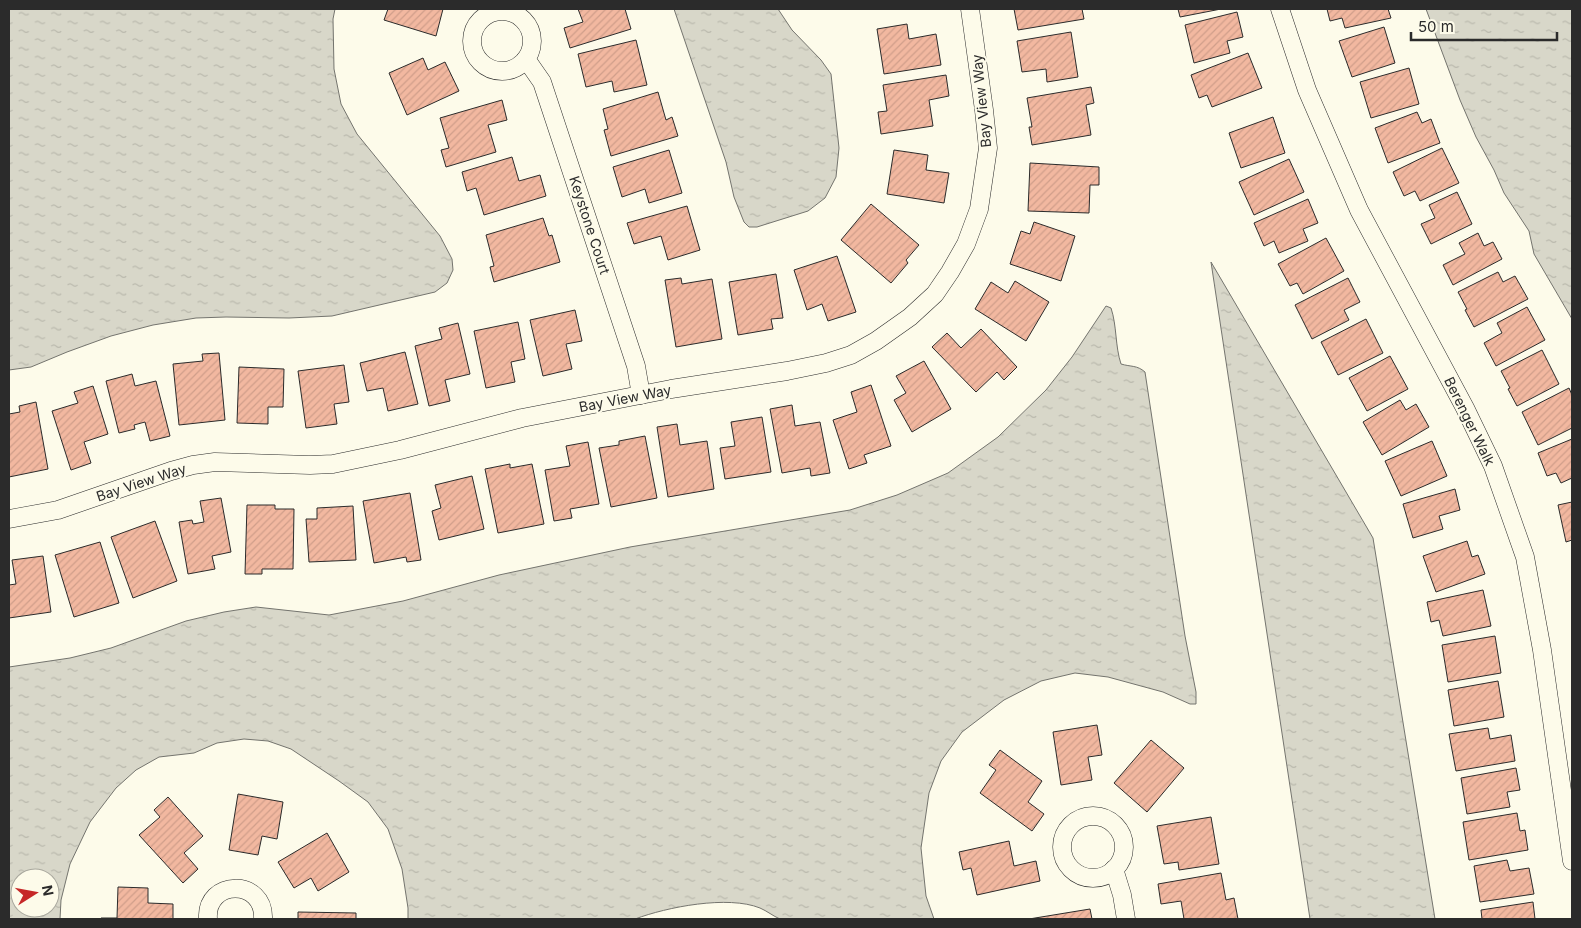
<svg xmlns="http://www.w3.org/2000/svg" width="1581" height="928" viewBox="0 0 1581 928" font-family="Inter,sans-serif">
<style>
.water{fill:url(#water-ripples);stroke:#74746e;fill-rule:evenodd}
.building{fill:url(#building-hatch);stroke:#2b2b2b}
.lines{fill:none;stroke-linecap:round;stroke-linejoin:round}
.street-casing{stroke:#2b2b2b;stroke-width:19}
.street{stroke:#fdfbea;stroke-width:18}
.labels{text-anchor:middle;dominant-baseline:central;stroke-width:4;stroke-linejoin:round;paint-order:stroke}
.street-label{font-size:14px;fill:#2b2b2b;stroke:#fdfbea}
</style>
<defs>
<pattern id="water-ripples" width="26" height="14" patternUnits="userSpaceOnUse" patternTransform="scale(1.25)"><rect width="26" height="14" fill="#d8d7c9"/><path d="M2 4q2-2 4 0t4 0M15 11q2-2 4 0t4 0" fill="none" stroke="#bab9ad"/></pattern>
<pattern id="building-hatch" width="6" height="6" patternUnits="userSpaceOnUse" patternTransform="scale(1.25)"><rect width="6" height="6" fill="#f2b8a0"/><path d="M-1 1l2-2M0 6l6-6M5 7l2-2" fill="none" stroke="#d09e8a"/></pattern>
</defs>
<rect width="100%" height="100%" fill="#fdfbea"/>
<g class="water">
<path d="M9 9H335L333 19 334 69 341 104 357 134 440 236 452 259 453 270 447 283 435 292 332 316 289 318 226 317 196 318 153 325 111 336 67 352 31 367 9 370Z"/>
<path d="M674 9H778L792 30 821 60 831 74 839 148 836 177 825 198 808 211 757 227H749L744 222 734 197 726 162Z"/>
<path d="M1426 9H1572V319L1534 254 1529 231 1504 193 1494 170 1476 137 1460 100Z"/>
<path d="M1211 262 1373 538 1435 919H1310Z"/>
<path d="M1106 306 1111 308C1117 326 1115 346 1121 364 1131 367 1137 365 1145 372L1185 636 1196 692V704H1190L1163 692 1108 677 1075 673 1041 681 1004 700 962 732 941 761 929 793 921 848 926 896 934 919H780C773 916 767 911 760 908 728 895 667 907 635 919H408V908L402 869 388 829 368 802 339 781 291 749 268 741 244 739 217 743 194 753 159 757 136 770 116 788 90 822 70 864 61 900 60 919H9V667L70 658 111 648 186 621 224 612 256 607 329 615 403 601 499 575 630 547 850 510 897 495 948 473 998 437 1046 390 1072 357ZM20 878H50V908H20Z"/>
</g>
<g class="building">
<path d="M388 9H443L436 36 384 20Z"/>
<path d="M578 9H625L631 29 570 48 564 28 583 22Z"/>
<path d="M1014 9H1082L1084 19 1018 30Z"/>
<path d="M1178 9H1221L1180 17Z"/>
<path d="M1327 9H1388L1391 18 1345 28 1342 18 1330 21Z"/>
<path d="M1237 12 1243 37 1227 41 1230 53 1194 63 1185 25Z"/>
<path d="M907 24 909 39 936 34 941 65 884 74 877 29Z"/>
<path d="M1384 27 1395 63 1352 77 1339 41Z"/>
<path d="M1071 32 1078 77 1047 82 1046 69 1022 72 1017 41Z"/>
<path d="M636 40 647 85 614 92 612 81 586 87 578 54Z"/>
<path d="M1248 53 1262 88 1212 107 1207 95 1199 98 1191 75Z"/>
<path d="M423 58 428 70 445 62 459 91 407 115 389 73Z"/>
<path d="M1409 68 1419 104 1371 118 1360 82Z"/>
<path d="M946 75 949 96 929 100 933 126 881 134 878 112 887 111 883 85Z"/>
<path d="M1091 87 1094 103 1086 105 1091 135 1032 145 1029 127H1032L1027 98Z"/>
<path d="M658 92 666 120 672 117 678 136 611 156 604 130 608 129 603 109Z"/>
<path d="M502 100 507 120 488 125 496 152 446 167 441 150 449 148 440 118Z"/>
<path d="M1417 112 1422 123 1431 119 1440 143 1388 163 1375 128Z"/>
<path d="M1273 117 1285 153 1241 168 1229 133Z"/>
<path d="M1442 148 1459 183 1420 201 1415 191 1404 196 1393 172Z"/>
<path d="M669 150 682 193 649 203 645 189 622 197 613 167Z"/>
<path d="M894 150 928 155 926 170 949 173 944 203 887 194Z"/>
<path d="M512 157 519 181 540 175 546 196 484 215 476 188 467 191 462 172Z"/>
<path d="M1289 159 1304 192 1254 215 1239 182Z"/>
<path d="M1030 163 1099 167V185H1090L1089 213 1028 211Z"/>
<path d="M1457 192 1472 224 1431 244 1421 224 1435 218 1429 205Z"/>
<path d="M1308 199 1318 223 1303 229 1308 241 1279 253 1274 241 1264 246 1254 223Z"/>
<path d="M871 204 919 245 906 260 908 263 891 283 841 240Z"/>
<path d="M687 206 700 250 668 260 661 236 634 244 627 223Z"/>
<path d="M543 218 549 236 552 235 560 262 494 282 490 267 494 266 486 235Z"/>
<path d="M1034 222 1075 236 1061 281 1010 264 1021 231 1030 234Z"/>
<path d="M1478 233 1484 246 1493 242 1502 259 1453 285 1443 265 1465 254 1459 243Z"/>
<path d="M1326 238 1344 271 1303 294 1297 283 1290 286 1278 264Z"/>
<path d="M837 256 856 312 828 321 822 304 807 310 794 270Z"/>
<path d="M1498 272 1503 282 1515 276 1528 299 1474 327 1465 310 1467 309 1458 292Z"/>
<path d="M776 274 783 318 771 319 773 329 738 335 729 282Z"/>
<path d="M681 278 682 284 712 279 722 339 676 347 665 280Z"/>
<path d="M1348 278 1360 302 1344 310 1349 320 1312 339 1295 305Z"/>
<path d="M1015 281 1049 302 1026 341 975 309 991 282 1008 293Z"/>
<path d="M1527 307 1545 340 1496 366 1484 343 1502 333 1497 323Z"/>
<path d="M575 310 582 341 566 344 572 369 543 376 530 320Z"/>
<path d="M1366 319 1383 353 1338 375 1321 342Z"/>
<path d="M518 322 525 359 511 362 515 382 486 388 474 331Z"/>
<path d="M458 323 470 374 445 380 450 401 429 406 415 346 442 339 439 328Z"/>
<path d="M981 329 1017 367 1004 380 997 372 976 392 932 347 947 333 961 348Z"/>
<path d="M1542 350 1559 384 1517 406 1508 389 1510 388 1501 371Z"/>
<path d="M405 352 418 404 388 411 383 388 367 391 360 363Z"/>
<path d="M219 353 225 420 179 425 173 364 203 361 202 354Z"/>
<path d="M1390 356 1408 389 1367 411 1349 378Z"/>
<path d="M924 361 951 409 912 432 894 400 906 393 896 376Z"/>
<path d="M344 365 349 402 334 404 337 424 306 428 298 371Z"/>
<path d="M239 367 284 369 283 407H268V424L237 423Z"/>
<path d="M132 374 135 386 156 381 170 436 150 441 145 422 134 425 135 429 119 433 106 381Z"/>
<path d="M871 385 891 446 864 455 867 463 849 469 833 420 857 412 851 392Z"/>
<path d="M93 386 108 434 84 442 91 463 71 470 52 411 78 403 74 392Z"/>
<path d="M1569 388 1572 395V428L1538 445 1522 412Z"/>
<path d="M1400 400 1406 410 1416 404 1429 427 1382 455 1363 422Z"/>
<path d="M36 402 48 469 9 477V414L20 412 19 406Z"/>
<path d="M792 405 795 426 820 422 830 473 811 476 810 468 782 473 770 409Z"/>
<path d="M762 417 771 472 725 479 720 448 735 446 731 422Z"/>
<path d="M677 424 680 445 707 441 714 489 668 497 657 427Z"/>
<path d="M645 436 657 498 611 507 599 448 619 445V441Z"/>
<path d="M1572 439V478L1561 483 1556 473 1547 476 1538 453Z"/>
<path d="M1432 441 1447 476 1401 496 1385 461Z"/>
<path d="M588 442 599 504 570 509 572 518 554 521 545 470 570 466 566 446Z"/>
<path d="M510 464V468L532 464 544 524 498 533 485 469Z"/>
<path d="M472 476 484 529 439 540 432 511 441 508 435 485Z"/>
<path d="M1455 489 1460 510 1439 516 1443 529 1413 538 1403 504Z"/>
<path d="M410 493 421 560 407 562 406 557 374 563 363 501Z"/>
<path d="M221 498 231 552 212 556 215 569 188 574 179 522 192 520 193 524 204 522 200 501Z"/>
<path d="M1572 502V540L1566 542 1558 505Z"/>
<path d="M247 505H275V509H294L293 569H262V574H245Z"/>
<path d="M353 506 356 560 309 562 306 519H317V508Z"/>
<path d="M155 521 177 581 133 598 111 537Z"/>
<path d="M1467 541 1472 557 1478 555 1485 574 1436 592 1423 556Z"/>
<path d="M100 542 119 603 74 617 55 555Z"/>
<path d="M43 556 51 612 9 618V585L16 584 12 560Z"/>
<path d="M1483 590 1491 626 1443 636 1439 620 1431 622 1427 602Z"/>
<path d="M1495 636 1501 673 1448 682 1442 645Z"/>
<path d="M1498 681 1504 717 1454 726 1448 690Z"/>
<path d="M1097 725 1102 755 1088 757 1092 780 1061 785 1053 732Z"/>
<path d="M1488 728 1490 739 1511 735 1515 761 1456 771 1449 734Z"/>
<path d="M1151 740 1184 768 1147 812 1114 783Z"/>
<path d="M1000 750 1042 781 1028 802 1044 814 1032 831 980 793 996 770 989 765Z"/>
<path d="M1516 768 1520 790 1507 792 1510 807 1467 814 1461 778Z"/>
<path d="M238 794 283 802 277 839 262 836 258 855 229 850Z"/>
<path d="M168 797 203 836 184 853 198 869 183 883 139 835 160 817 154 810Z"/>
<path d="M1517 813 1520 831 1525 830 1528 850 1469 860 1463 822Z"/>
<path d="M1211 817 1219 864 1179 870 1178 862 1164 864 1157 826Z"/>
<path d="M327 833 349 872 318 891 311 878 294 888 278 862Z"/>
<path d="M1009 841 1014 866 1036 861 1040 881 977 895 971 868 963 870 959 852Z"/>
<path d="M1507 860 1510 871 1529 868 1534 894 1480 902 1474 866Z"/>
<path d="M1221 873 1226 900 1234 898 1238 919H1184L1181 901 1161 904 1158 884Z"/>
<path d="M118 887 148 888V903L173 904V919H101V918H117Z"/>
<path d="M1533 902 1535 919H1482L1481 910Z"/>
<path d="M1090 909 1092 919H1029Z"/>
<path d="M298 912 356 913V919H298Z"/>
</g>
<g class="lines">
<g class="street-casing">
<g id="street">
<path d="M1280 9 1307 90 1359 210 1465 408 1493 466 1525 557 1542 650 1572 861"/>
<circle cx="502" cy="41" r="30"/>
<path d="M526 59 542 82 636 366 641 395"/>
<path d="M9 519 58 510 171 471 193 465 215 462 310 465 333 464 400 450 522 418 671 389 787 371 826 363 851 355 876 341 910 317 935 294 950 272 966 244 979 209 988 148 984 110 970 9"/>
<circle cx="1093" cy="847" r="31"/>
<path d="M1114 869 1122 895 1126 919"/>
<path d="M208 919C205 879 265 878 263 919"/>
</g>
</g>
<use href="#street" class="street"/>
</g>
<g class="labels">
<g class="street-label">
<text transform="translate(981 101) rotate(-96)">Bay View Way</text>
<text transform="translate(590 225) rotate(72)">Keystone Court</text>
<text transform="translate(625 398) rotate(-11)">Bay View Way</text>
<text transform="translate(1470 421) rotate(64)">Berenger Walk</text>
<text transform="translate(141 482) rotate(-18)">Bay View Way</text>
</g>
</g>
<rect width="1581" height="928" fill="none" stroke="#2b2b2b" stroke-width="20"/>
<g transform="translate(35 893) rotate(79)"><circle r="24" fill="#fdfbea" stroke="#a9a89e"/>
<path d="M0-4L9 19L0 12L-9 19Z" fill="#c62828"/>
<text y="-8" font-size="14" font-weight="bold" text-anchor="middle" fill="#2b2b2b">N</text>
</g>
<path d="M1411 32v8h146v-8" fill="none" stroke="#2b2b2b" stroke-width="2.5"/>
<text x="1418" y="32" font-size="15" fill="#2b2b2b" stroke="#fdfbea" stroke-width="4" paint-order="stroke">50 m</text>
</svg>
